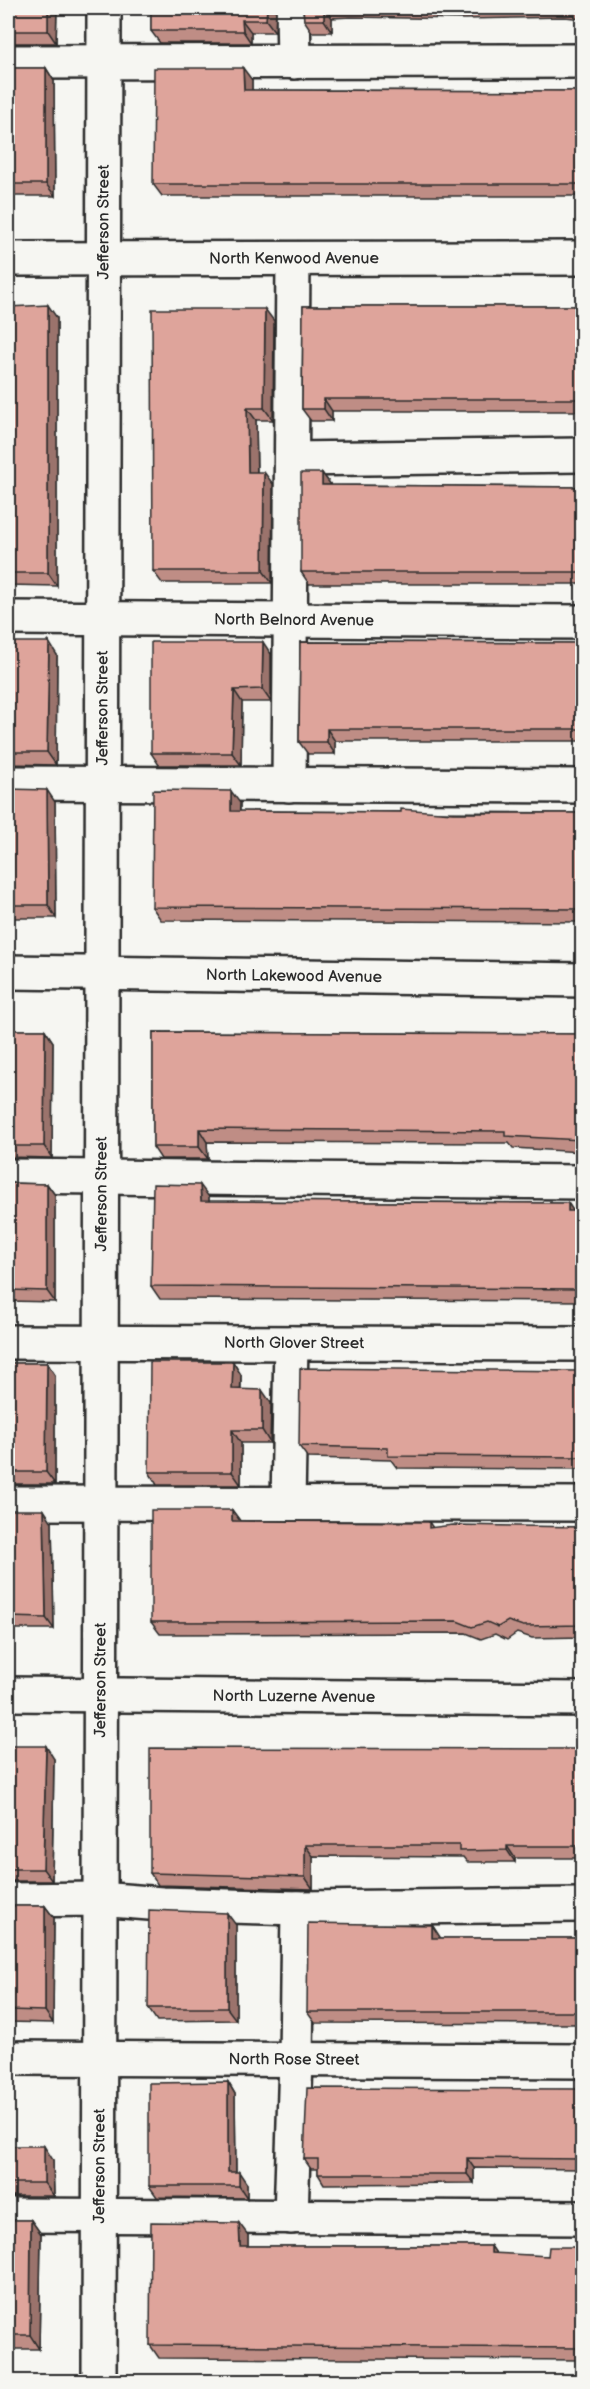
<svg xmlns="http://www.w3.org/2000/svg" width="590" height="2389" viewBox="0 0 590 2389" font-family="'Balsamiq Sans',sans-serif">
<style>
.lines{fill:none;stroke-linecap:round;stroke-linejoin:round}
.minor-casing{stroke:#2b2b2b;stroke-width:38}
.minor{stroke:#f6f6f2;stroke-width:33}
.wall{fill:#bf8d85;stroke:#2b2b2b;stroke-width:1.5}
.shaded-wall{fill:#9b736c;stroke:#2b2b2b;stroke-width:1.5}
.building{fill:#dea49b;stroke:#2b2b2b;stroke-width:1.5}
.labels{text-anchor:middle;dominant-baseline:central;stroke-width:5;stroke-linejoin:round;paint-order:stroke}
.street-label{font-size:16px;fill:#2b2b2b;stroke:#f6f6f2}
</style>
<rect width="100%" height="100%" fill="#f6f6f2"/>
<filter id="ink" filterUnits="userSpaceOnUse"><feTurbulence type="fractalNoise" baseFrequency=".0167" numOctaves="2"/><feDisplacementMap in="SourceGraphic" scale="12" xChannelSelector="R" yChannelSelector="G"/><feConvolveMatrix kernelMatrix="1 2 1 2 8 2 1 2 1" color-interpolation-filters="sRGB"/></filter>
<g filter="url(#ink)">
<g class="lines">
<g class="minor-casing">
<g id="minor">
<path d="M293 8 294 62"/>
<path d="M8 62 582 61"/>
<path id="s1" d="M8 259 582 258"/>
<path d="M292 459 582 455"/>
<path id="s2" d="M8 618 582 622"/>
<path d="M8 783 582 786"/>
<path d="M289 785 293 259"/>
<path id="s3" d="M8 972 582 980"/>
<path d="M8 1176 582 1182"/>
<path id="s4" d="M8 1342 582 1344"/>
<path d="M8 1503 582 1504"/>
<path d="M288 1503 291 1343"/>
<path id="s5" d="M8 1694 582 1699"/>
<path d="M8 1900 99 1899 162 1904 298 1908 582 1905"/>
<path id="s6" d="M8 2058 582 2061"/>
<path d="M8 2215 582 2218"/>
<path d="M291 2217 296 2059 298 1908"/>
<path id="s7" d="M99 2382 104 8"/>
</g>
</g>
<use href="#minor" class="minor"/>
</g>
<g class="wall">
<path d="M8 8H57L56 43H8Z"/>
<path d="M151 8H276L275 32H251V43H160L151 31Z"/>
<path d="M303 8H582V19L565 17 464 19 351 17 332 18V32H312L304 20Z"/>
<path d="M8 68H46L54 81 55 196H8Z"/>
<path d="M252 80V90L582 91V196H162L153 184Z"/>
<path d="M303 306H582V411H332V421H311L302 409Z"/>
<path d="M8 307 57 318V586L8 585Z"/>
<path d="M274 321 273 420H256L257 472 273 484 272 583H162L153 571Z"/>
<path d="M322 473 331 485 582 487V584H309L301 572Z"/>
<path d="M8 642 57 655 56 765 8 764Z"/>
<path d="M300 642 582 643V741H335V754H308L299 742Z"/>
<path d="M271 654V702H242L241 765H159L151 753Z"/>
<path d="M8 789 55 802 56 918H8Z"/>
<path d="M240 803V811L582 813V922L161 920 152 907Z"/>
<path d="M8 1030H45L53 1042 52 1158 8 1157Z"/>
<path d="M153 1032 582 1034V1152L513 1148 509 1143 207 1142 208 1159H161L153 1147Z"/>
<path d="M8 1183 47 1184 55 1195V1302L8 1301Z"/>
<path d="M209 1197V1201L568 1203 573 1211H582V1301L160 1299 151 1286Z"/>
<path d="M233 1362 241 1375V1389L271 1403 270 1443H241V1485H157L149 1472Z"/>
<path d="M8 1363H47L55 1375V1484H8Z"/>
<path d="M582 1371V1469L397 1468 391 1460 308 1458 299 1446Z"/>
<path d="M8 1510 52 1522 54 1629H8Z"/>
<path d="M232 1510 240 1521 429 1522 433 1528 582 1527V1637L532 1638 517 1633 507 1640 495 1634 481 1639 466 1633 160 1634 151 1622Z"/>
<path d="M8 1746 54 1759 52 1881H8Z"/>
<path d="M582 1749V1858H515V1862H467L463 1857 313 1856V1889L158 1885 150 1873Z"/>
<path d="M8 1906H45L54 1918 53 2023 8 2022Z"/>
<path d="M236 1925V2020L157 2021 148 2008Z"/>
<path d="M432 1925 440 1938H582V2024L315 2023 307 2012Z"/>
<path d="M228 2082 235 2094 236 2172 247 2184V2198L157 2197 149 2186Z"/>
<path d="M582 2089V2169L474 2168V2183L324 2184 318 2174V2169H311L304 2159Z"/>
<path d="M8 2146 53 2160 54 2196H8Z"/>
<path d="M8 2220H31L41 2234 39 2349H8Z"/>
<path d="M248 2235V2246H491L496 2254 548 2256 582 2247V2360L159 2358 150 2345Z"/>
</g>
<g class="shaded-wall">
<path d="M48 8H57L56 43 48 31Z"/>
<path d="M267 8H276L275 32 266 20Z"/>
<path d="M324 8H325L332 18V32L324 20Z"/>
<path d="M242 20 251 32V43L243 31Z"/>
<path d="M46 68 54 81 55 196 46 184Z"/>
<path d="M243 68 252 80V102L244 90Z"/>
<path d="M48 305 57 318V586L48 573Z"/>
<path d="M265 309 274 321 273 420 264 408Z"/>
<path d="M324 399 332 411V421L324 409Z"/>
<path d="M247 408 256 420 257 484 248 472Z"/>
<path d="M264 472 273 484 272 583 263 571Z"/>
<path d="M322 473 331 485H322Z"/>
<path d="M49 642 57 655 56 765 47 752Z"/>
<path d="M263 642 271 654V702L262 689Z"/>
<path d="M234 690 242 702 241 765 232 753Z"/>
<path d="M327 729 335 741V754L327 742Z"/>
<path d="M47 790 55 802 56 918 48 905Z"/>
<path d="M231 791 240 803 239 824 231 811Z"/>
<path d="M45 1030 53 1042 52 1158 44 1146Z"/>
<path d="M199 1129 207 1142 208 1159 199 1147Z"/>
<path d="M47 1184 55 1195V1302L47 1291Z"/>
<path d="M200 1185 209 1197V1213L201 1201Z"/>
<path d="M568 1203 576 1215 568 1211Z"/>
<path d="M233 1362 241 1375 240 1401 232 1389Z"/>
<path d="M47 1363 55 1375V1484L46 1472Z"/>
<path d="M262 1390 271 1403 270 1443 262 1430Z"/>
<path d="M232 1430 241 1443V1485L232 1472Z"/>
<path d="M44 1510 52 1522 54 1629 46 1618Z"/>
<path d="M232 1510 241 1522 232 1521Z"/>
<path d="M46 1746 54 1759 52 1881 43 1869Z"/>
<path d="M305 1845 313 1856V1889L305 1877Z"/>
<path d="M507 1846 515 1858V1862L507 1850Z"/>
<path d="M45 1906 54 1918 53 2023 45 2011Z"/>
<path d="M227 1913 236 1925V2020L227 2008Z"/>
<path d="M432 1925 440 1937V1949L432 1938Z"/>
<path d="M228 2082 235 2094 236 2184 228 2172Z"/>
<path d="M44 2146 53 2160 54 2196 44 2183Z"/>
<path d="M467 2158 474 2168V2183L467 2174Z"/>
<path d="M239 2172 247 2184V2198L239 2186Z"/>
<path d="M31 2220 41 2234 39 2349 30 2335Z"/>
<path d="M239 2223 248 2235V2258L240 2246Z"/>
<path d="M491 2246 500 2259 491 2253Z"/>
</g>
<g class="building">
<rect x="8" y="8" width="40" height="23"/>
<path d="M151 8H267L266 20H242L243 31H151Z"/>
<path d="M303 8H324V20H304Z"/>
<rect x="8" y="68" width="38" height="116"/>
<path d="M154 68H243L244 90 582 91V184H153Z"/>
<path d="M48 305V573H8V307Z"/>
<path d="M303 306H582V399H324V409H302Z"/>
<path d="M152 309H265L264 408H247L248 472H264L263 571H153Z"/>
<path d="M301 473H322V485L582 487V572H301Z"/>
<path d="M8 642H49L47 752H8Z"/>
<path d="M151 642H263L262 689 234 690 232 753H151Z"/>
<path d="M300 642 582 643V729H327V742H299Z"/>
<path d="M8 789 47 790 48 905H8Z"/>
<path d="M153 790 231 791V811L401 812V809L453 813H582V909L152 907Z"/>
<path d="M8 1030H45L44 1146H8Z"/>
<path d="M153 1032 582 1034V1140L505 1136V1131L199 1129V1147H153Z"/>
<path d="M8 1183 47 1184V1291L8 1290Z"/>
<path d="M153 1184 200 1185 201 1201 568 1203V1211H582V1289L151 1286Z"/>
<path d="M150 1362H233L232 1389 262 1390V1430H232V1472H149Z"/>
<path d="M8 1363H47L46 1472H8Z"/>
<path d="M300 1368 582 1371V1457L388 1456V1448L299 1446Z"/>
<path d="M8 1510H44L46 1618 8 1617Z"/>
<path d="M151 1510H232V1521L429 1522V1528L453 1525 582 1527V1625L523 1626 508 1621 498 1627 487 1622 472 1627 457 1621 151 1622Z"/>
<path d="M8 1746H46L43 1869H8Z"/>
<path d="M150 1748 582 1749V1846H507V1850L459 1851V1845H305V1877L150 1873Z"/>
<path d="M8 1906H45V2011L8 2010Z"/>
<path d="M149 1910 227 1913V2008H148Z"/>
<path d="M308 1923 432 1925V1938H582V2012H307Z"/>
<path d="M228 2082V2172H239V2186H149V2083Z"/>
<path d="M307 2088 582 2089V2159L467 2158V2174H318V2159H304Z"/>
<rect x="8" y="2146" width="36" height="37"/>
<path d="M8 2220H31L30 2335H8Z"/>
<path d="M151 2222 239 2223 240 2246H491V2253L548 2256 549 2247H582V2348L150 2345Z"/>
</g>
</g>
<g class="labels">
<g class="street-label">
<text stroke="none"><textPath href="#s7" startOffset="2160">Jefferson Street</textPath></text>
<text stroke="none"><textPath href="#s1" startOffset="286">North Kenwood Avenue</textPath></text>
<text stroke="none"><textPath href="#s2" startOffset="286">North Belnord Avenue</textPath></text>
<text stroke="none"><textPath href="#s7" startOffset="1674">Jefferson Street</textPath></text>
<text stroke="none"><textPath href="#s3" startOffset="286">North Lakewood Avenue</textPath></text>
<text stroke="none"><textPath href="#s7" startOffset="1188">Jefferson Street</textPath></text>
<text stroke="none"><textPath href="#s4" startOffset="286">North Glover Street</textPath></text>
<text stroke="none"><textPath href="#s7" startOffset="702">Jefferson Street</textPath></text>
<text stroke="none"><textPath href="#s5" startOffset="286">North Luzerne Avenue</textPath></text>
<text stroke="none"><textPath href="#s6" startOffset="286">North Rose Street</textPath></text>
<text stroke="none"><textPath href="#s7" startOffset="216">Jefferson Street</textPath></text>
</g>
</g>
<rect width="590" height="2389" fill="none" stroke="#f6f6f2" stroke-width="30"/>
<rect x="15" y="15" width="560" height="2359" fill="none" stroke="#2b2b2b" stroke-width="2" filter="url(#ink)"/>
</svg>
